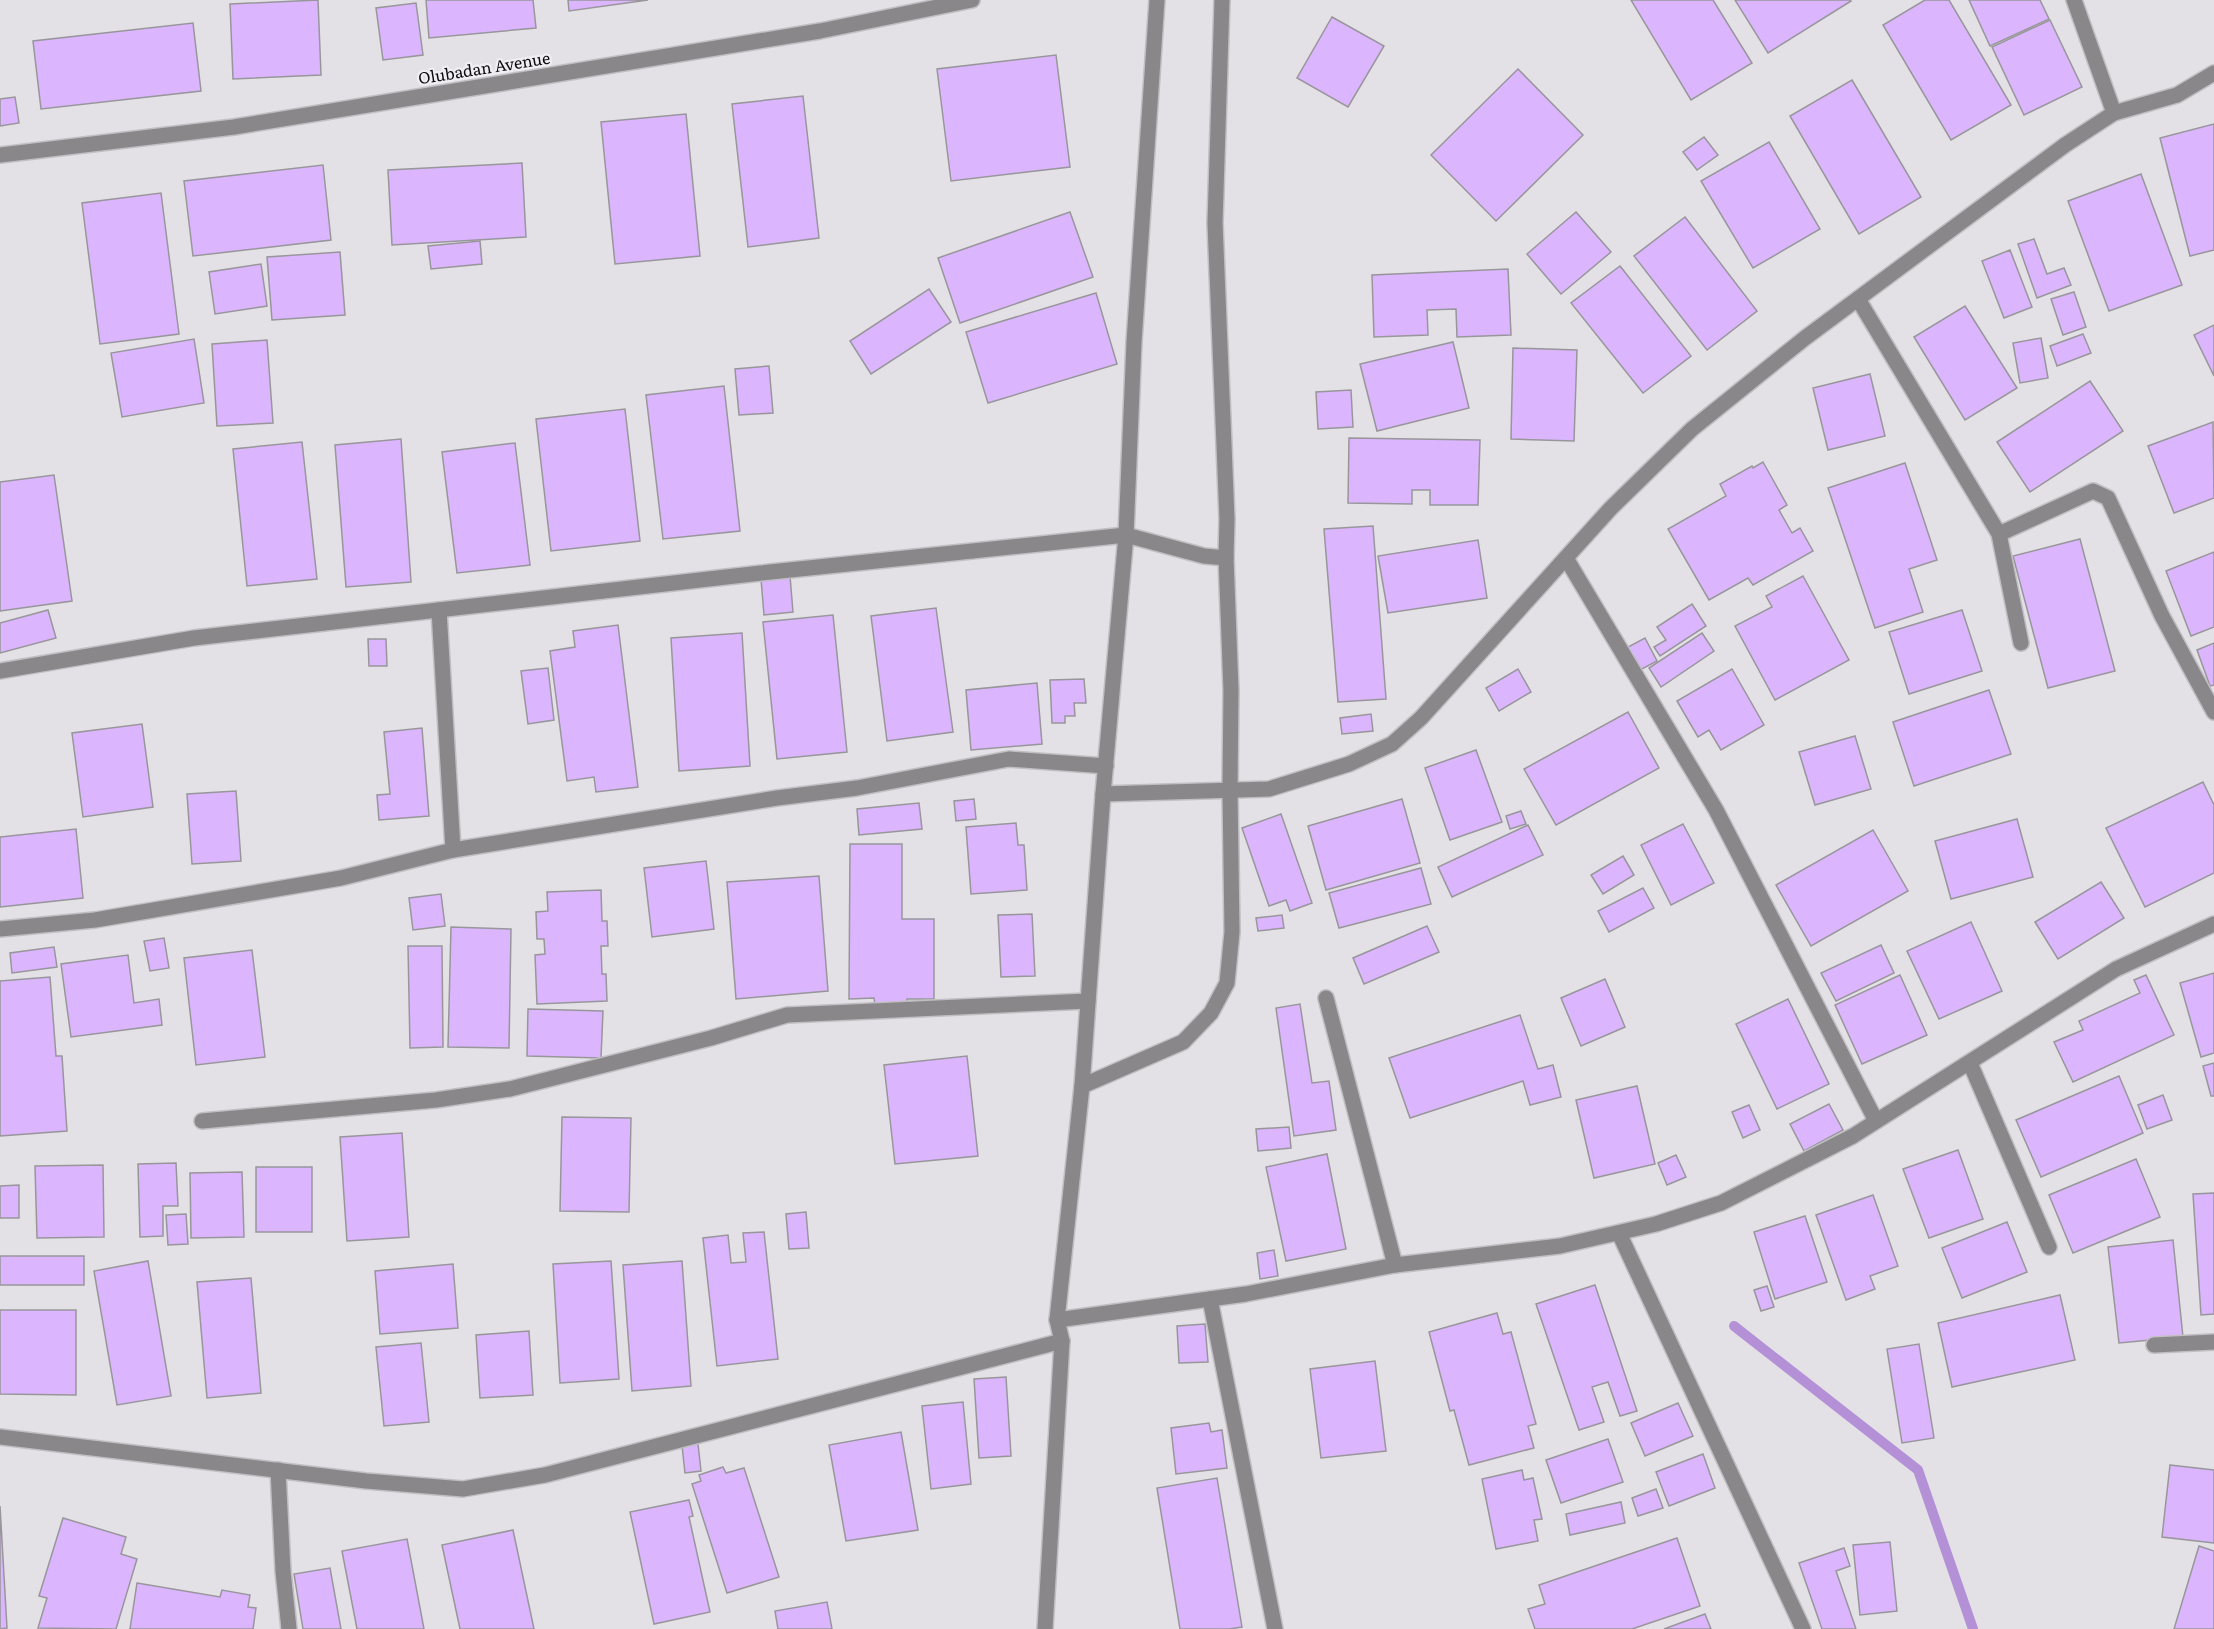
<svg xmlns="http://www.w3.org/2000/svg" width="2214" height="1629" viewBox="0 0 2214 1629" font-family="Literata,serif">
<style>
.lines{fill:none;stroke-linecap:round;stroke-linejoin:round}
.stream{stroke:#b491d6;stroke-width:10}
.building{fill:#dbb6fe;stroke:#98969b;stroke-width:1.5}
.minor-casing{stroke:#c1bfc3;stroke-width:18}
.minor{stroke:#89878a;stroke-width:15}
.labels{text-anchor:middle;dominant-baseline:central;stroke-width:4.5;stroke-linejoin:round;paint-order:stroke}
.street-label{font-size:16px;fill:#0c0b0d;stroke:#f0eef3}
</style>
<rect width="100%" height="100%" fill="#e3e1e6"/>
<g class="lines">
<path class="stream" d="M1734 1326 1918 1470 1973 1629"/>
</g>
<g class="building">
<path d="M318 0 321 75 233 79 230 4Z"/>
<path d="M426 0H533L536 28 429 38Z"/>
<path d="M568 0H648L569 11Z"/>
<path d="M1631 0H1713L1752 63 1691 100Z"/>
<path d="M1735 0H1850L1851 1 1768 53Z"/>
<path d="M1925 0H1949L2011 105 1951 140 1883 25Z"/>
<path d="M1969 0H2040L2049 19 1990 46Z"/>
<path d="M416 3 423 55 383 60 376 8Z"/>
<path d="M1332 17 1384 46 1348 107 1297 78Z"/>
<path d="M2050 20 2082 87 2024 115 1992 47Z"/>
<path d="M193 23 201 91 41 109 33 41Z"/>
<path d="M1056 55 1070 167 951 181 937 69Z"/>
<path d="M1518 69 1583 135 1496 221 1431 155Z"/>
<path d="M1852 80 1921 197 1859 234 1790 116Z"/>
<path d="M803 96 819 238 748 247 732 104Z"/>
<path d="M15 97 19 123 0 126V99Z"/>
<path d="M686 114 700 256 615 264 601 122Z"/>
<path d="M2214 124V250L2190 256 2160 138Z"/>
<path d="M1704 137 1718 155 1697 170 1683 152Z"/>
<path d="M1769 142 1820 229 1753 268 1701 181Z"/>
<path d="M522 163 526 237 392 245 388 170Z"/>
<path d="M323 165 331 240 193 256 184 181Z"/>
<path d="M2141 174 2182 285 2109 311 2068 201Z"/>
<path d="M161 193 179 334 100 344 82 203Z"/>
<path d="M1070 212 1093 277 960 323 938 258Z"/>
<path d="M1576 212 1611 252 1561 294 1527 254Z"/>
<path d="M1685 217 1757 311 1707 350 1634 256Z"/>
<path d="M2034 239 2047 274 2064 268 2071 285 2037 298 2018 244Z"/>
<path d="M480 241 482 264 431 269 428 246Z"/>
<path d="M2010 250 2032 307 2004 318 1982 261Z"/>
<path d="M340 252 345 315 272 320 267 257Z"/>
<path d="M261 264 267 306 215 314 209 272Z"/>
<path d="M1620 266 1691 356 1643 393 1571 303Z"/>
<path d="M1508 269 1511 335 1457 337 1456 309 1427 310 1428 335 1374 337 1372 275Z"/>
<path d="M929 289 951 322 871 374 850 341Z"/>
<path d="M2074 292 2086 327 2063 335 2051 299Z"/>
<path d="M1096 293 1117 364 988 403 966 332Z"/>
<path d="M1965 306 2017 388 1965 420 1914 337Z"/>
<path d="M2214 325V376L2194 335Z"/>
<path d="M2083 334 2091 353 2057 366 2050 346Z"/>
<path d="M2041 338 2048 378 2020 383 2013 343Z"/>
<path d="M194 339 204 403 122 417 111 353Z"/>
<path d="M267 340 273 423 217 426 212 344Z"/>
<path d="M1453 342 1469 408 1377 431 1360 364Z"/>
<path d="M1513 348 1577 350 1574 441 1511 439Z"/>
<path d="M769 366 773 413 739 415 735 369Z"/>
<path d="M1870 374 1885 436 1828 450 1813 388Z"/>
<path d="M2090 381 2123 431 2030 492 1997 442Z"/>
<path d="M724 386 740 531 663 539 646 395Z"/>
<path d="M1351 390 1353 427 1318 429 1316 392Z"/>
<path d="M625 409 640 541 551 551 536 419Z"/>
<path d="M2213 422 2214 498 2174 513 2148 446Z"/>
<path d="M1349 438 1480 440 1478 505H1430V490H1412V504L1348 503Z"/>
<path d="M401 439 411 582 346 587 335 445Z"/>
<path d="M302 442 317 579 247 586 233 449Z"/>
<path d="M515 443 530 565 457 573 442 452Z"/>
<path d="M1763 462 1787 505 1779 510 1792 533 1800 528 1813 551 1753 585 1748 578 1709 600 1668 529 1726 496 1720 484 1752 466 1753 468Z"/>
<path d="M1905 463 1937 560 1909 569 1923 612 1875 628 1828 488Z"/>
<path d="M54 475 72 601 0 611V482Z"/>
<path d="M1373 526 1386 699 1338 702 1324 529Z"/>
<path d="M2080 539 2115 671 2048 688 2013 556Z"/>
<path d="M1478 540 1487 598 1388 613 1378 556Z"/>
<path d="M2214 552V627L2191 636 2166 571Z"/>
<path d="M790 576 793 612 764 615 761 579Z"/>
<path d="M1803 576 1849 660 1775 700 1735 626 1772 607 1766 596Z"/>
<path d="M1692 604 1706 626 1660 656 1654 647 1666 640 1657 627Z"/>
<path d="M936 608 953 732 887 741 871 616Z"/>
<path d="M48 610 56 638 0 653V623Z"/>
<path d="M1962 610 1982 671 1909 694 1889 632Z"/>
<path d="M833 615 847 752 777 759 763 622Z"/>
<path d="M618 625 638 787 596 792 594 777 567 781 550 651 575 647 573 631Z"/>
<path d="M742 633 750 766 679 771 671 638Z"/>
<path d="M1702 633 1714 651 1661 687 1649 668Z"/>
<path d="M1645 638 1657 661 1640 670 1628 647Z"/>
<path d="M368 639H386L387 666H369Z"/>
<path d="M2214 643V685L2210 686 2197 650Z"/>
<path d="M548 668 554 720 528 724 521 671Z"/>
<path d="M1518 669 1531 692 1499 711 1486 688Z"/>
<path d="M1732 669 1764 725 1721 750 1709 730 1698 737 1677 701Z"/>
<path d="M1084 679 1086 703H1074L1075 716H1065V723H1052L1050 680Z"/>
<path d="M1037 683 1042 744 971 750 966 690Z"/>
<path d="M1989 690 2011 754 1914 786 1893 722Z"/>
<path d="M1628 712 1659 768 1556 825 1524 769Z"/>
<path d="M1371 714 1373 731 1342 734 1340 718Z"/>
<path d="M142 724 153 807 83 817 72 733Z"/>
<path d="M422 728 429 816 379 820 377 795 390 794 384 732Z"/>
<path d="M1855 736 1871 789 1815 805 1799 752Z"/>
<path d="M1476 750 1502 822 1450 840 1425 768Z"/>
<path d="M2203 782 2214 805V873L2145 907 2106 828Z"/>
<path d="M236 791 241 861 192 864 187 794Z"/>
<path d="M974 799 976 819 956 821 954 801Z"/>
<path d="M1402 799 1420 863 1326 890 1308 826Z"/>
<path d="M919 803 922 829 859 835 857 809Z"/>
<path d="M1521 811 1526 824 1510 829 1506 816Z"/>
<path d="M1281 814 1312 903 1290 911 1286 900 1269 906 1242 828Z"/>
<path d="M2017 819 2033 877 1951 899 1935 841Z"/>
<path d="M1016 823 1018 845H1024L1027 890 971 894 966 827Z"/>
<path d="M1683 824 1714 883 1671 905 1641 845Z"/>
<path d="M1528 825 1543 855 1452 897 1438 867Z"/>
<path d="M76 829 83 898 0 907V837Z"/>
<path d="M1873 830 1908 891 1811 946 1776 885Z"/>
<path d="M850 844H902V919H934V999H907V1004L875 1005 874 998 849 999Z"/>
<path d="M1623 856 1634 875 1603 894 1591 875Z"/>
<path d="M706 861 714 929 652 937 644 868Z"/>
<path d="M1421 868 1431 904 1339 928 1329 893Z"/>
<path d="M819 876 828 991 736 999 727 882Z"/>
<path d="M2101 882 2124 918 2058 959 2035 922Z"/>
<path d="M1643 888 1654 908 1609 932 1598 911Z"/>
<path d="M601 890 602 921H607L608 946H601L602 974H606L607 1001 537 1004 535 955 545 954 544 939H537L536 912 548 911 547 892Z"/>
<path d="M441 894 445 926 413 930 409 898Z"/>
<path d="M1032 914 1035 976 1001 977 998 915Z"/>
<path d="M1282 915 1284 928 1258 931 1256 918Z"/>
<path d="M1971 922 2002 991 1939 1019 1907 951Z"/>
<path d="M1427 926 1439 952 1364 984 1353 958Z"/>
<path d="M451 927 511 929 509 1048 448 1047Z"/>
<path d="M164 938 169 968 150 971 144 941Z"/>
<path d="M1881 945 1894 973 1836 1001 1821 973Z"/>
<path d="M408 946H442L443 1047 410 1048Z"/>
<path d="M54 947 57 967 12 973 10 953Z"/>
<path d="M252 950 265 1057 196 1065 184 958Z"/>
<path d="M128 955 134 1003 159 999 162 1025 71 1037 61 964Z"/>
<path d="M2214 973V1053L2201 1057 2180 983Z"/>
<path d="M1900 975 1927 1035 1862 1064 1835 1005Z"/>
<path d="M2146 975 2174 1035 2073 1082 2054 1042 2083 1030 2079 1021 2140 993 2134 980Z"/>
<path d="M50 977 56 1056H62L67 1131 0 1136V981Z"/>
<path d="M1605 979 1625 1027 1581 1046 1561 998Z"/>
<path d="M1788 999 1829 1084 1777 1109 1736 1024Z"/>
<path d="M1300 1004 1312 1083 1329 1081 1336 1130 1294 1136 1276 1008Z"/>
<path d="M528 1009 603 1011 601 1058 527 1056Z"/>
<path d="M1520 1015 1538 1069 1553 1065 1561 1097 1530 1105 1523 1081 1410 1118 1389 1058Z"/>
<path d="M967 1056 978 1156 895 1164 884 1065Z"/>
<path d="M2214 1063V1096H2211L2203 1066Z"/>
<path d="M2119 1076 2143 1133 2041 1177 2016 1120Z"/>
<path d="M1637 1086 1655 1164 1594 1178 1576 1100Z"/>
<path d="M2163 1095 2172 1120 2147 1129 2138 1105Z"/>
<path d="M1829 1104 1843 1130 1804 1151 1790 1124Z"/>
<path d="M1749 1105 1760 1130 1743 1138 1732 1112Z"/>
<path d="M562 1117 631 1118 629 1212 560 1211Z"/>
<path d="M1289 1127 1291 1148 1258 1151 1256 1129Z"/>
<path d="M402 1133 409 1237 347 1241 340 1137Z"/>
<path d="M1958 1150 1983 1219 1929 1238 1903 1169Z"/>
<path d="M1327 1154 1346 1249 1286 1261 1266 1167Z"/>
<path d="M1676 1155 1686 1177 1667 1185 1658 1163Z"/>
<path d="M2136 1159 2160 1217 2073 1253 2049 1195Z"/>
<path d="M176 1163 178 1206H163V1236L140 1237 138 1164Z"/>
<path d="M103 1165 104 1237 37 1238 35 1166Z"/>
<rect x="256" y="1167" width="56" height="65"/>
<path d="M242 1172 244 1237 191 1238 190 1173Z"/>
<path d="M19 1185V1218H0V1186Z"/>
<path d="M2214 1193V1314L2201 1315 2193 1194Z"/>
<path d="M1873 1195 1898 1266 1870 1276 1875 1289 1846 1300 1816 1215Z"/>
<path d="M806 1212 809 1248 789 1249 786 1214Z"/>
<path d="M186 1214 188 1244 168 1245 166 1215Z"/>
<path d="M1805 1216 1827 1282 1775 1299 1754 1232Z"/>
<path d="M2007 1222 2027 1272 1962 1298 1942 1248Z"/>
<path d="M764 1232 778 1359 717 1366 703 1238 728 1235 731 1263 746 1262 743 1233Z"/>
<path d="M2173 1240 2183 1337 2119 1343 2108 1247Z"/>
<path d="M1274 1250 1278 1276 1260 1279 1257 1253Z"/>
<rect x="0" y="1256" width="84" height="29"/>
<path d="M148 1261 171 1396 117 1405 94 1271Z"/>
<path d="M611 1261 619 1379 560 1383 553 1264Z"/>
<path d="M682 1261 691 1386 632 1391 623 1265Z"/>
<path d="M453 1264 458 1328 380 1334 375 1271Z"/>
<path d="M251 1278 261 1393 207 1398 197 1282Z"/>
<path d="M1595 1285 1637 1411 1620 1416 1608 1382 1592 1387 1604 1422 1579 1430 1536 1304Z"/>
<path d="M1767 1286 1774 1307 1761 1311 1754 1290Z"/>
<path d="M2060 1295 2075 1360 1952 1387 1938 1323Z"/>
<path d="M0 1310H76V1395L0 1394Z"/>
<path d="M1497 1313 1503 1334 1511 1332 1536 1424 1528 1426 1534 1448 1469 1465 1454 1410 1450 1411 1429 1332Z"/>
<path d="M1205 1324 1208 1362 1179 1363 1177 1326Z"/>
<path d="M529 1331 533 1395 480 1398 476 1335Z"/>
<path d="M421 1343 429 1422 384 1426 376 1347Z"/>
<path d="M1919 1344 1934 1438 1902 1443 1887 1349Z"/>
<path d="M1375 1361 1386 1451 1321 1458 1310 1369Z"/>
<path d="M1006 1377 1011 1456 979 1458 974 1379Z"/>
<path d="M963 1402 971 1484 931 1489 922 1406Z"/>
<path d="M1678 1403 1693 1436 1645 1456 1631 1423Z"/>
<path d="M1209 1423 1211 1432 1222 1430 1227 1468 1176 1474 1171 1428Z"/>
<path d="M901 1432 918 1530 846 1541 829 1445Z"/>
<path d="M1608 1439 1623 1482 1561 1503 1546 1460Z"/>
<path d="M698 1444 701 1471 685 1473 682 1446Z"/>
<path d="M1703 1454 1715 1488 1669 1506 1656 1472Z"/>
<path d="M2170 1465 2214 1470V1543L2162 1537Z"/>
<path d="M723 1467 726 1473 744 1468 779 1577 727 1593 692 1484 701 1481 699 1475Z"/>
<path d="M1522 1470 1524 1480 1533 1478 1542 1519 1534 1520 1538 1541 1496 1549 1482 1479Z"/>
<path d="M1217 1478 1242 1627 1229 1629H1180L1157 1488Z"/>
<path d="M1656 1489 1663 1508 1638 1516 1632 1498Z"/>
<path d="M689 1500 693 1516 689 1517 710 1612 654 1624 630 1512Z"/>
<path d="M1621 1502 1625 1523 1570 1535 1566 1514Z"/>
<path d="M0 1506 7 1628 0 1629Z"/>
<path d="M63 1518 126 1537 121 1554 137 1559 116 1629 38 1628 47 1598 39 1596Z"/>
<path d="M513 1530 534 1629H460L442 1545Z"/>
<path d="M1677 1538 1700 1606 1632 1629H1535L1528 1609 1545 1604 1539 1585Z"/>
<path d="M407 1539 424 1629H357L342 1551Z"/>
<path d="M1890 1542 1897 1611 1860 1615 1853 1545Z"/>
<path d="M2199 1546 2214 1551V1629H2174Z"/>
<path d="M1844 1548 1850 1566 1836 1571 1856 1629H1822L1799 1563Z"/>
<path d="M330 1568 341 1629H303L294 1574Z"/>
<path d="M137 1583 220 1597 222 1590 250 1595 248 1607 256 1608 253 1629H130Z"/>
<path d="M827 1602 832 1629H778L775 1611Z"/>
<path d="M1705 1614 1711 1629H1664Z"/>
</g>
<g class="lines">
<g class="minor-casing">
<g id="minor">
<path d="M1222 0 1215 223 1227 519 1226 558"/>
<path d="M2074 0 2114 113"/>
<path d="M0 155 234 127 820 31 972 0"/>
<path d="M1858 299 1999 534 2021 643"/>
<path d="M1999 534 2093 491 2108 498 2162 616 2214 712"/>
<path d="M1566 558 1716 810 1876 1121"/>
<path d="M439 610 453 850"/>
<path d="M0 671 194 638 761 573 1126 535 1204 556 1226 558 1231 690 1230 790 1232 932 1227 983 1211 1013 1183 1042 1082 1086"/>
<path d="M1103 794 1269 789 1349 764 1392 744 1421 718 1611 508 1692 429 1805 338 2065 145 2114 113 2177 95 2214 73"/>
<path d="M0 929 95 920 341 878 453 850 777 798 857 788 1009 759 1106 766"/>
<path d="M1326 998 1395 1265"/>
<path d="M1970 1063 2049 1247"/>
<path d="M202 1121 436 1100 510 1089 711 1038 787 1015 1088 1001"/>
<path d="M1619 1233 1803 1629"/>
<path d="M1210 1299 1275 1629"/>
<path d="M1057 1320 1246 1294 1395 1265 1560 1246 1656 1224 1721 1203 1853 1136 2116 969 2214 924"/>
<path d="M2154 1345 2214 1342"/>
<path d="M0 1437 366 1481 463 1489 545 1475 1062 1341"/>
<path d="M278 1470 283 1571 289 1629"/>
<path d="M1045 1629 1062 1341 1057 1320 1082 1086 1103 794 1126 535 1134 342 1157 0"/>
</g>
</g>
<use href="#minor" class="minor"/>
</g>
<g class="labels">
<g class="street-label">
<text transform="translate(484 67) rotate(-9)">Olubadan Avenue</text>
</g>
</g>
</svg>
